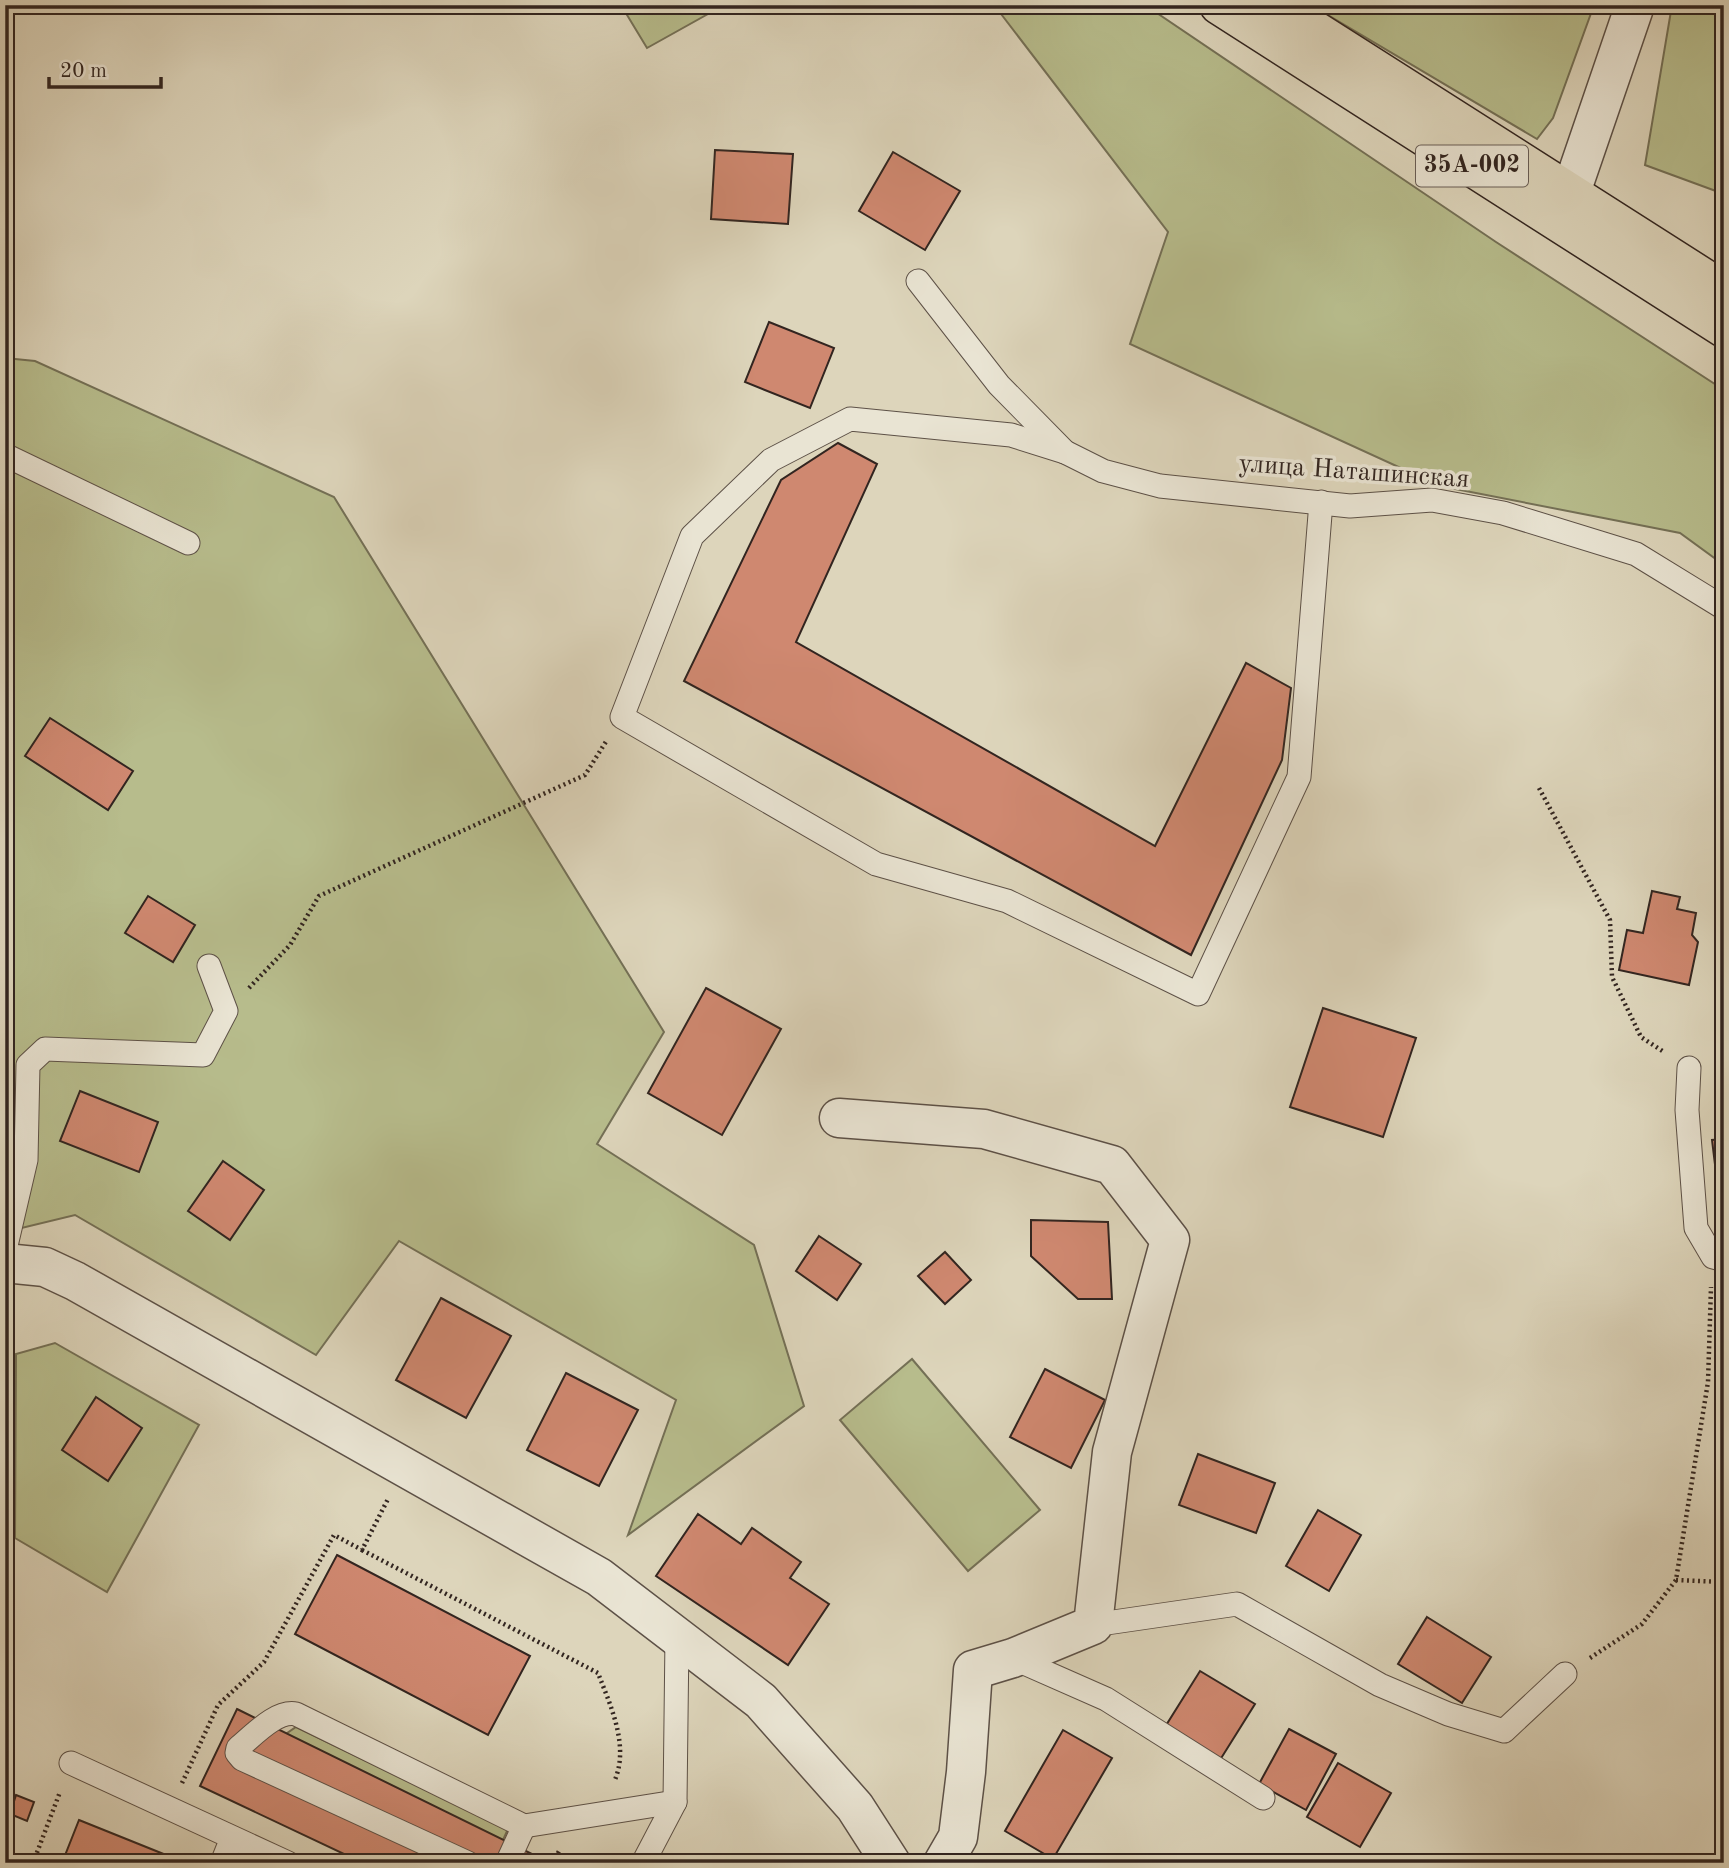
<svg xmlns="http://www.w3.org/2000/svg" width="1729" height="1868" viewBox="0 0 1729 1868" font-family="'Old Standard TT',serif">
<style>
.green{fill:#b7bc8c;stroke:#747056;stroke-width:2}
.building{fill:#cf8870;stroke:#322520;stroke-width:2}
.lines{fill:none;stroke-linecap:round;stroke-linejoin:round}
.service-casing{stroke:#5d5147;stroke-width:25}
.minor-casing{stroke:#5d5147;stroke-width:41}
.trunk-casing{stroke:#322520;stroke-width:41}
.path{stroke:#322520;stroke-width:4.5;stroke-dasharray:2 3.5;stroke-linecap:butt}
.service{stroke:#e9e4d3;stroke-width:23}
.minor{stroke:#e9e4d3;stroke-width:38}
.trunk{stroke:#ddd5bb;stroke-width:38}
.labels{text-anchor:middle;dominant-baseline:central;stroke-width:7;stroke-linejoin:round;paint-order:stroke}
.shield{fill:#e9e4d3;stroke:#695e56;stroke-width:2}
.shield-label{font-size:24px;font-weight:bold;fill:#322520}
.street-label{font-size:26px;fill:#322520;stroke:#e9e4d3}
</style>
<rect width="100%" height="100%" fill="#ddd5bb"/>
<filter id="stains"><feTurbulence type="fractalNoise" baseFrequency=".00286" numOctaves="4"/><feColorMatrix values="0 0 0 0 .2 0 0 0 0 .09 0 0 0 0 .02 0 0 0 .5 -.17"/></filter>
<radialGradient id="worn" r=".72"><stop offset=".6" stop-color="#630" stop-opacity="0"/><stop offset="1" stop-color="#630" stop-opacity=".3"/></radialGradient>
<g class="green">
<path d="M621 5H724L647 48Z"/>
<path d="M985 5H1145L1496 242 1724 390V565L1680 533 1440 486 1130 344 1168 232 998 10Z"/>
<path d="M1311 5H1594L1553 118 1537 139Z"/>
<path d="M1672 5H1724V194L1645 165Z"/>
<path d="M5 358 35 361 334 497 664 1032 597 1144 754 1245 804 1406 628 1535 676 1400 399 1241 316 1355 75 1215 5 1232Z"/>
<path d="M55 1343 199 1425 107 1592 15 1538 16 1354Z"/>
<path d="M912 1359 1040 1510 968 1571 840 1420Z"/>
<path d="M296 1727 508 1829 494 1860 261 1751Z"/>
</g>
<g class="building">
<path d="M715 150 793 154 788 224 711 219Z"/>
<path d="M893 152 960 191 925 250 859 211Z"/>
<path d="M769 322 834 348 810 408 745 382Z"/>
<path d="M838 443 877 464 796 642 1155 846 1246 663 1291 688 1282 760 1191 955 684 681 781 480Z"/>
<path d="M50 718 133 771 108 810 25 756Z"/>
<path d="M1652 891 1680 897 1677 909 1696 913 1692 935 1698 942 1689 985 1619 970 1627 930 1643 933Z"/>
<path d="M148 896 195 925 173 962 125 933Z"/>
<path d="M706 988 781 1029 722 1135 648 1093Z"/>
<path d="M1323 1008 1416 1038 1383 1137 1290 1107Z"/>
<path d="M80 1091 158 1122 139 1172 60 1141Z"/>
<path d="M1724 1139V1229L1723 1230 1712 1140Z"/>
<path d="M223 1161 264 1190 230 1240 188 1211Z"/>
<path d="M1031 1220 1108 1222 1112 1299H1078L1031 1256Z"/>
<path d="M819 1236 861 1264 837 1300 796 1271Z"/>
<path d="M945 1252 971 1280 945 1304 918 1276Z"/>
<path d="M441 1298 511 1336 466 1418 396 1380Z"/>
<path d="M1045 1369 1105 1400 1071 1468 1010 1437Z"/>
<path d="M566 1373 638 1410 599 1486 527 1450Z"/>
<path d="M96 1397 142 1428 108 1481 62 1450Z"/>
<path d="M1198 1454 1275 1483 1256 1533 1179 1505Z"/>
<path d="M1318 1510 1361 1535 1329 1591 1286 1566Z"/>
<path d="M698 1514 741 1544 752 1528 801 1562 790 1578 829 1604 788 1665 656 1576Z"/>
<path d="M337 1555 530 1656 488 1735 295 1634Z"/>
<path d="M1427 1617 1491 1657 1462 1703 1398 1664Z"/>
<path d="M1200 1671 1255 1704 1220 1760 1165 1727Z"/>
<path d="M237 1709 536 1856 533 1863H363L200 1786Z"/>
<path d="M1289 1729 1336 1754 1306 1810 1259 1784Z"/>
<path d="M1063 1730 1112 1758 1053 1859 1005 1831Z"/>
<path d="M1338 1763 1391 1793 1360 1847 1307 1817Z"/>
<path d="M16 1795 34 1802 27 1821 10 1814Z"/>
<path d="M79 1820 186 1863H62Z"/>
</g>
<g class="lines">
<g class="service-casing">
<g id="service">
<path d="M918 281 999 385 1065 452 1103 471 1160 486 1350 506 1432 500 1503 513 1636 554 1724 608"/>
<path d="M1065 452 1011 435 850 419 771 460 692 536 622 717 876 864 1007 901 1198 994 1299 777 1321 502"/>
<path d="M5 455 188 543"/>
<path d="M1689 1068 1687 1110 1696 1228 1713 1257 1724 1260"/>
<path d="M5 1250 26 1160 28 1065 45 1049 203 1055 226 1011 209 966"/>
<path d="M1093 1625 1237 1604 1380 1685 1448 1714 1504 1731 1565 1674"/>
<path d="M1013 1658 1106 1699 1263 1798"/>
<path d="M71 1763 288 1863"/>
<path d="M222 1863 232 1838"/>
<path d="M468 1863 242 1759 237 1753 238 1748C253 1736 276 1710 296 1714L524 1826 675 1802"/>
<path d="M507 1863 524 1826"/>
<path d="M643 1863 675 1802 677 1637"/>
</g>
</g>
<g class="minor-casing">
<g id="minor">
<path d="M1571 192 1635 5"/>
<path d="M839 1118 984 1129 1112 1165 1170 1240 1112 1452 1093 1625 1013 1658 973 1670 966 1772 958 1837 943 1863"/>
<path d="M5 1263 45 1267 75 1281 599 1577 761 1701 855 1807 891 1863"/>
</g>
</g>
<g class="trunk-casing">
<g id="trunk">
<path d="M1219 5 1724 328"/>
<path d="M1275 5 1724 291"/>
</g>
</g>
<g class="path">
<path d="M1539 788 1610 920 1612 977 1641 1037 1664 1052"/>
<path d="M249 988 290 945 319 896 585 775 607 740"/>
<path d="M362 1550 598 1673C611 1707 630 1747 614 1782"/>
<path d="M1676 1580 1724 1582"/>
<path d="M1590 1658 1642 1624 1676 1580 1708 1382 1711 1287"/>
<path d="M182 1783 218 1705 264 1662 334 1535 362 1550 388 1499"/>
<path d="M33 1863 60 1792"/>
<path d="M553 1863 559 1851"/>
</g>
<use href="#service" class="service"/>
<use href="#minor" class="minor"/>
<use href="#trunk" class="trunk"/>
</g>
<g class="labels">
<rect class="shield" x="1416" y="145.5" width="112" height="41" rx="5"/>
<g class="shield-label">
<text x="1472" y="166">35А-002</text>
</g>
<g class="street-label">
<text transform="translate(1354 472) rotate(4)">улица Наташинская</text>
</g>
</g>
<rect width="1729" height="1868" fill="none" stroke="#ddd5bb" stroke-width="28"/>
<rect x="7" y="7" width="1715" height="1854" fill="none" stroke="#322520" stroke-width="3.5"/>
<rect x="14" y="14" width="1701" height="1840" fill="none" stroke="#322520" stroke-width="2"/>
<path d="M49 77v10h112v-10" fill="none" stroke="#322520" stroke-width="3.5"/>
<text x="60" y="77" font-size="21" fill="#322520" stroke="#e9e4d3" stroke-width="5" paint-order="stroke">20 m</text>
<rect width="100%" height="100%" filter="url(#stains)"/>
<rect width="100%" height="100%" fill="url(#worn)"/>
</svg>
